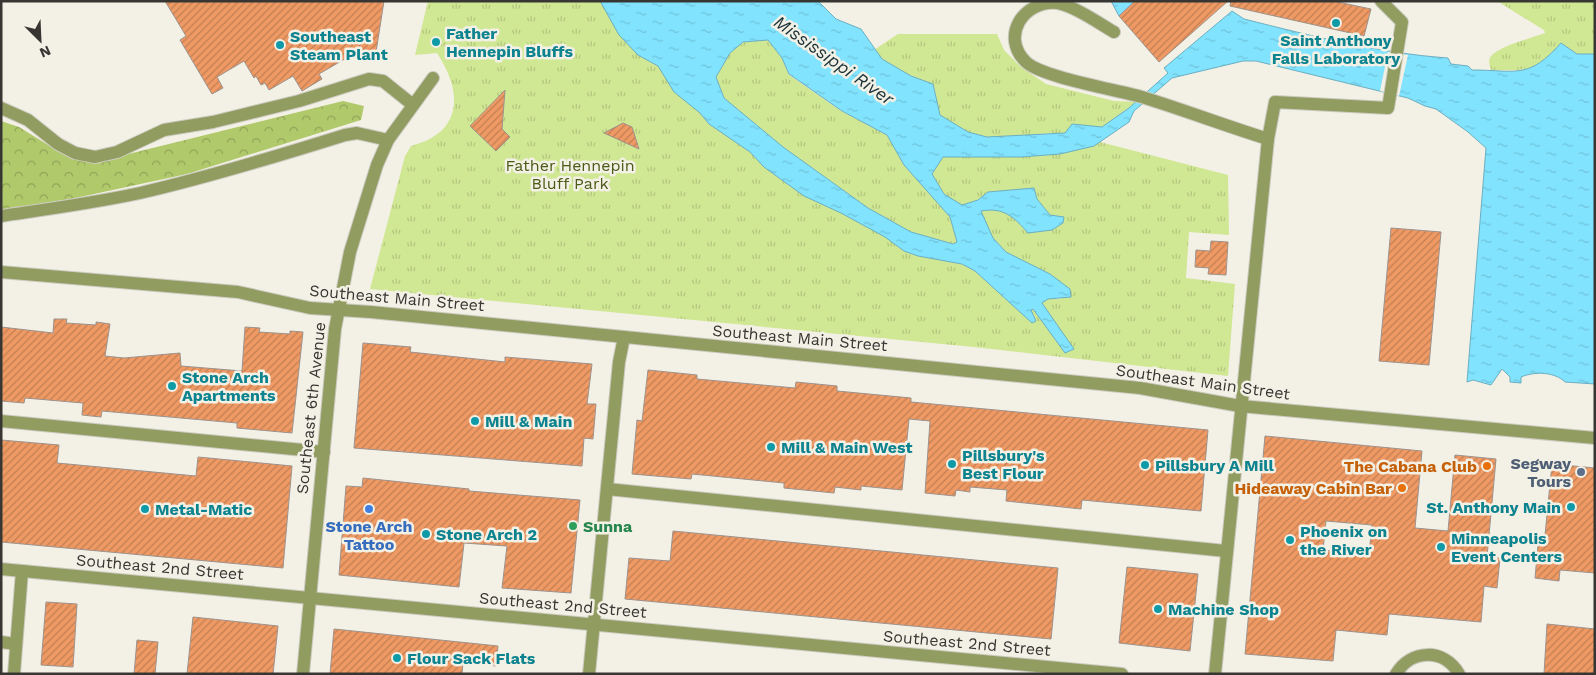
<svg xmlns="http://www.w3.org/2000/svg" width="1596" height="675" viewBox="0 0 1596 675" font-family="'Work Sans',sans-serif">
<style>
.grass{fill:url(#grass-tufts)}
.forest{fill:url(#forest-crowns)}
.water{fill:url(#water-ripples);stroke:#6bafc1;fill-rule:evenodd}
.pier{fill:#f3f0e5}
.building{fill:url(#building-hatch);stroke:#9d928c;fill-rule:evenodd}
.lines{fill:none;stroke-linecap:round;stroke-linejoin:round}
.minor-casing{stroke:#cdcbc1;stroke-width:14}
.minor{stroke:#919c60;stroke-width:12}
.culture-dot{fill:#0f9aa8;stroke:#f3f0e5;stroke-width:2}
.food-dot{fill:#e8710a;stroke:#f3f0e5;stroke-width:2}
.service-dot{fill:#5c6f8a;stroke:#f3f0e5;stroke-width:2}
.shop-dot{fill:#3f7fe0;stroke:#f3f0e5;stroke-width:2}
.leisure-dot{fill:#2e9e5b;stroke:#f3f0e5;stroke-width:2}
.labels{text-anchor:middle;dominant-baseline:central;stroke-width:5;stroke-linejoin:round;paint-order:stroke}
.culture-label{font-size:16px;font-weight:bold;fill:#0d838f;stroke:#f3f0e5;text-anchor:start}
.park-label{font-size:16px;fill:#4b5a16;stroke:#f3f0e5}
.street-label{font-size:16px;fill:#373632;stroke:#f3f0e5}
.service-label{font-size:16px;font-weight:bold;fill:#4e5e75;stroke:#f3f0e5;text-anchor:end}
.food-label{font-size:16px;font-weight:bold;fill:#c56008;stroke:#f3f0e5;text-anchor:end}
.shop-label{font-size:16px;font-weight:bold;fill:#366cbe;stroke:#f3f0e5}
.leisure-label{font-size:16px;font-weight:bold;fill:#27864d;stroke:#f3f0e5;text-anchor:start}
.water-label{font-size:18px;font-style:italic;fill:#1a3137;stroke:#f3f0e5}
</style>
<defs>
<pattern id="grass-tufts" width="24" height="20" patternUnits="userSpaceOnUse" patternTransform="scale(1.25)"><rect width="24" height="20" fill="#d0e793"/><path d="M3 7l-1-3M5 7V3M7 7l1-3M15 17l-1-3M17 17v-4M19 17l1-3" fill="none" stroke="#b3c77f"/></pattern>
<pattern id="forest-crowns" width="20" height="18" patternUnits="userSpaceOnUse" patternTransform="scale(1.25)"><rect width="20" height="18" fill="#b0c96a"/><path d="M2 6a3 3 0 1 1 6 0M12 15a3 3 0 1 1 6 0" fill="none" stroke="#90a458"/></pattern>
<pattern id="water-ripples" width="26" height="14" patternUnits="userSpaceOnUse" patternTransform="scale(1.25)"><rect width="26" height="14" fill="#81e3fe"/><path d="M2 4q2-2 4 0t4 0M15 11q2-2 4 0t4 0" fill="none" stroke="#70c3da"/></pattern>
<pattern id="building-hatch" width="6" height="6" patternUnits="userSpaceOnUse" patternTransform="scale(1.25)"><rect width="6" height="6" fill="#ef9a64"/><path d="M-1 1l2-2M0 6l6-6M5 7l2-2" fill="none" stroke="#c27e53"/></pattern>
</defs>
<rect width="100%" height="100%" fill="#f3f0e5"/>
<g class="grass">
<path d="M428 1H600L638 55 658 66 664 73 674 92 700 113 709 124 750 152 764 167 804 196 841 213 885 237 904 251 918 256 962 264 975 271 1032 323 1031 310 1048 299H1061L1050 274 1006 252 993 238 981 211C1007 208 1012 215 1028 233L1050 215 1037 199 1034 188 988 192 978 200 962 205 944 194 932 174 943 157H1021L1060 154 1094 146 1100 142 1228 175 1229 235 1189 232 1186 278 1235 284 1228 376 974 347 370 289 405 156 411 146C463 133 463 92 437 53L415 55Z"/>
<path d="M1497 1H1595V54H1577L1561 43C1534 73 1530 70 1491 70 1490 66 1488 62 1490 58 1495 47 1532 38 1545 33L1544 30Z"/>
<path d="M898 34H997L1004 50 1021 67 1046 84 1114 101 1137 102 1102 127 1065 133 1038 134 1017 137H987L968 132 940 115 933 84C911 76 889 68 874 50Z"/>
<path d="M769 40 782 58 789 75 841 111 887 135 904 165 950 217 957 242 953 244 911 232 868 208 783 147 724 98 716 77 730 53 743 42Z"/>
</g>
<path class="forest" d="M343 101 364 106 361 120 187 174 71 199 1 210V121L19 127 58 151 104 160Z"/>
<g class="water">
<path d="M600 1H818L836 19 861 29 882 59 911 76 933 84 940 115 968 132 987 137 1065 133 1072 124 1102 127 1129 108 1168 73 1164 68 1232 11 1244 19C1312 36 1378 53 1448 58L1451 64 1468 66 1472 70C1517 70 1528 80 1561 43L1577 54H1595V384L1565 382C1555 372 1535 371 1521 377V383L1510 382V377L1502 369 1491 385 1473 380 1467 382 1486 148 1468 132 1436 109 1425 106 1408 98 1256 61H1243L1172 78 1134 111 1129 122 1094 146 1060 154 1021 157H943L932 174 944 194 962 205 978 200 988 192 1034 188 1037 199 1050 215 1064 217 1063 223 1052 230 1028 233C1014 217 1004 207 981 211L993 238 1006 252 1050 274 1070 289 1071 297 1048 299 1042 303 1074 349 1065 353 1033 309 1031 310 1036 321 1032 323 975 271 962 264 918 256 904 251 885 237 841 213 804 196 764 167 750 152 709 124 700 113 674 92 658 66 638 55 619 35ZM768 40 782 58 789 74 842 111 887 135 904 165 950 217 957 242 953 244 911 232 868 208 783 147 724 98 716 77 730 53 743 42Z"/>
<path d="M1111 1H1135L1119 16Z"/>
</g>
<path class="pier" d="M1388 52 1408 55 1399 96 1380 91Z"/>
<g class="building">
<path d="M165 1H384L376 52 360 50 319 74 322 79 302 91 293 76 269 90 265 83 261 85 256 76 254 78 244 61 217 77 223 88 212 94 180 40 186 36Z"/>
<path d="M1135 1H1228L1159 62 1119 16Z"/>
<path d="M1231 1H1333L1371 9 1364 36 1230 6Z"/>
<path d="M505 90 502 129 510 137 496 151 470 126Z"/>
<path d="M623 123 632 127 639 149 604 133Z"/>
<path d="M1391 228 1441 232 1429 365 1379 361Z"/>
<path d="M1211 241 1228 242 1226 275 1208 274 1209 268 1195 267 1196 250 1210 251Z"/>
<path d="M54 319H67L66 323 96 325V322L110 324 105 356 124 358 180 353 181 366 242 371 245 327 260 328 259 332 290 334V331L303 332 292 433 237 428V423L102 411 101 417 82 415 83 403 25 398 24 403 1 401V327L53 333Z"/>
<path d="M363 343 411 347 410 352 505 362V357L592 364 587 404H596L593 439 584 438 582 466 354 448Z"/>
<path d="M648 370 697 375V379L795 388 796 382 837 386V391L911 398V402L1208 430 1201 511 1082 500 1081 509 1006 501 1007 490 970 487V492L956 490 955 496 925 493 930 421 909 419 902 490 861 486V490L835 487 834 493 784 488V483L692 474 691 479 632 474 637 420 642 421Z"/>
<path d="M1265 436 1422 451 1415 528 1448 531 1455 455 1496 459 1487 557 1500 558 1497 588 1484 586 1481 622 1389 614 1387 635 1336 630 1333 661 1245 654ZM1326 521 1372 525 1369 554 1323 550Z"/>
<path d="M1 440 59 445 57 463 196 476 198 457 292 466 283 568 1 542Z"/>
<path d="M1552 464 1595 468V573L1560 570 1559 581 1535 578 1538 545H1544Z"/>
<path d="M363 478 469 489V491L580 500 571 593 502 588 507 546 464 543 459 587 339 575 346 486 362 487Z"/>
<path d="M673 531 1058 568 1051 639 625 599 629 558 670 561Z"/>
<path d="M1127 567 1198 574 1190 651 1119 643Z"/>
<path d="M46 602 77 604 73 667 41 665Z"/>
<path d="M193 617 278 626 273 674H187Z"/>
<path d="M1547 624 1595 629V674H1544Z"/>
<path d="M334 629 498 646 496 666 463 662 462 674H330Z"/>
<path d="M137 640 158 642 155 674H134Z"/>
</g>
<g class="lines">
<g class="minor-casing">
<g id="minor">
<path d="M1114 32C1097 22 1076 7 1057 3 1023 0 1000 37 1026 62 1041 77 1118 90 1142 97 1184 110 1226 126 1268 139"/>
<path d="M1 108 28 120 58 144 75 153 95 157 117 152 164 130 213 122 299 101 369 79 383 81 413 105"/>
<path d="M1 216C48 209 94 203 140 193 209 177 278 156 345 135L357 133 388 140"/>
<path d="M1 272 238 292 310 308 371 312 1140 388 1240 406 1595 438"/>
<path d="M1 421 324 452"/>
<path d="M607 489 1226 551"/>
<path d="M1 569 1122 674"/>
<path d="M1 642 16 644"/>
<path d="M14 674 22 571"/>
<path d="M303 674 335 329 350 252 377 165 388 140 433 78"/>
<path d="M589 674 619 362 624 337"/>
<path d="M1215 674 1268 139 1275 102 1388 108 1402 22 1381 1"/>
<path d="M1396 674C1411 649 1444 648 1459 674"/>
</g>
</g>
<use href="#minor" class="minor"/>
</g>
<g class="culture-dot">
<circle cx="1336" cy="23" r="5"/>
<circle cx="436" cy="42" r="5"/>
<circle cx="280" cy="45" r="5"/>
<circle cx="172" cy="386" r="5"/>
<circle cx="475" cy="421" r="5"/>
<circle cx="771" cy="447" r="5"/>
<circle cx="952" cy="464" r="5"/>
<circle cx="1145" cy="465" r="5"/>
<circle cx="1571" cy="507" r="5"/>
<circle cx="145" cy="509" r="5"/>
<circle cx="426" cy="534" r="5"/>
<circle cx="1290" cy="540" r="5"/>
<circle cx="1441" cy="547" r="5"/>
<circle cx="1158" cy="609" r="5"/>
<circle cx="397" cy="658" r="5"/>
</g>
<g class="food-dot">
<circle cx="1487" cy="466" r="5"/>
<circle cx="1402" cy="488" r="5"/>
</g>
<circle class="service-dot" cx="1581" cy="472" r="5"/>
<circle class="shop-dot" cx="369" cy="509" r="5"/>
<circle class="leisure-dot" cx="573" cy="526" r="5"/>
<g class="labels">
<g class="culture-label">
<text x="446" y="33">Father<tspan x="446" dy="18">Hennepin Bluffs</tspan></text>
<text x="290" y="36">Southeast<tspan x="290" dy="18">Steam Plant</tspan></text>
<text x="1336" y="40" text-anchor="middle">Saint Anthony<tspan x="1336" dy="18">Falls Laboratory</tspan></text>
<text x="182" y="377">Stone Arch<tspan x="182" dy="18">Apartments</tspan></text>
<text x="485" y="421">Mill &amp; Main</text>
<text x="781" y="447">Mill &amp; Main West</text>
<text x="962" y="455">Pillsbury's<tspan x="962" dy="18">Best Flour</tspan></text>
<text x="1155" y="465">Pillsbury A Mill</text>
<text x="1561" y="507" text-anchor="end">St. Anthony Main</text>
<text x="155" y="509">Metal-Matic</text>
<text x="1300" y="531">Phoenix on<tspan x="1300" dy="18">the River</tspan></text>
<text x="436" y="534">Stone Arch 2</text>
<text x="1451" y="538">Minneapolis<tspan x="1451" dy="18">Event Centers</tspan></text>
<text x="1168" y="609">Machine Shop</text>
<text x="407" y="658">Flour Sack Flats</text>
</g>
<g class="park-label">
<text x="570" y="165">Father Hennepin<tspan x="570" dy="18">Bluff Park</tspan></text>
</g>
<g class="street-label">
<text transform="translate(397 298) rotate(5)">Southeast Main Street</text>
<text transform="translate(800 338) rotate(5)">Southeast Main Street</text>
<text transform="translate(1203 382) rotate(8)">Southeast Main Street</text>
<text transform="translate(311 408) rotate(-84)">Southeast 6th Avenue</text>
<text transform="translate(160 567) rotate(5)">Southeast 2nd Street</text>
<text transform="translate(563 605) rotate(5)">Southeast 2nd Street</text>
<text transform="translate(967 643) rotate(5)">Southeast 2nd Street</text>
</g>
<g class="service-label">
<text x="1571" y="463">Segway<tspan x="1571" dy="18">Tours</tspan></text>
</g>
<g class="food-label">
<text x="1477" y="466">The Cabana Club</text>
<text x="1392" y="488">Hideaway Cabin Bar</text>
</g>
<g class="shop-label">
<text x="369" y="526">Stone Arch<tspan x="369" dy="18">Tattoo</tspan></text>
</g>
<g class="leisure-label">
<text x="583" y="526">Sunna</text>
</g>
<g class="water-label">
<text transform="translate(834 60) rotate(35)">Mississippi River</text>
</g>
</g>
<rect width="1596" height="675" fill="none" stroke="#373632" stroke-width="5"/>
<g transform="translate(40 40) rotate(156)" stroke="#f3f0e5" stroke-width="4" paint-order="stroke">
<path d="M0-4L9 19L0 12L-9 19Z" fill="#373632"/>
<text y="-8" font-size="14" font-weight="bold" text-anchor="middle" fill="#373632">N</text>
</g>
</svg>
